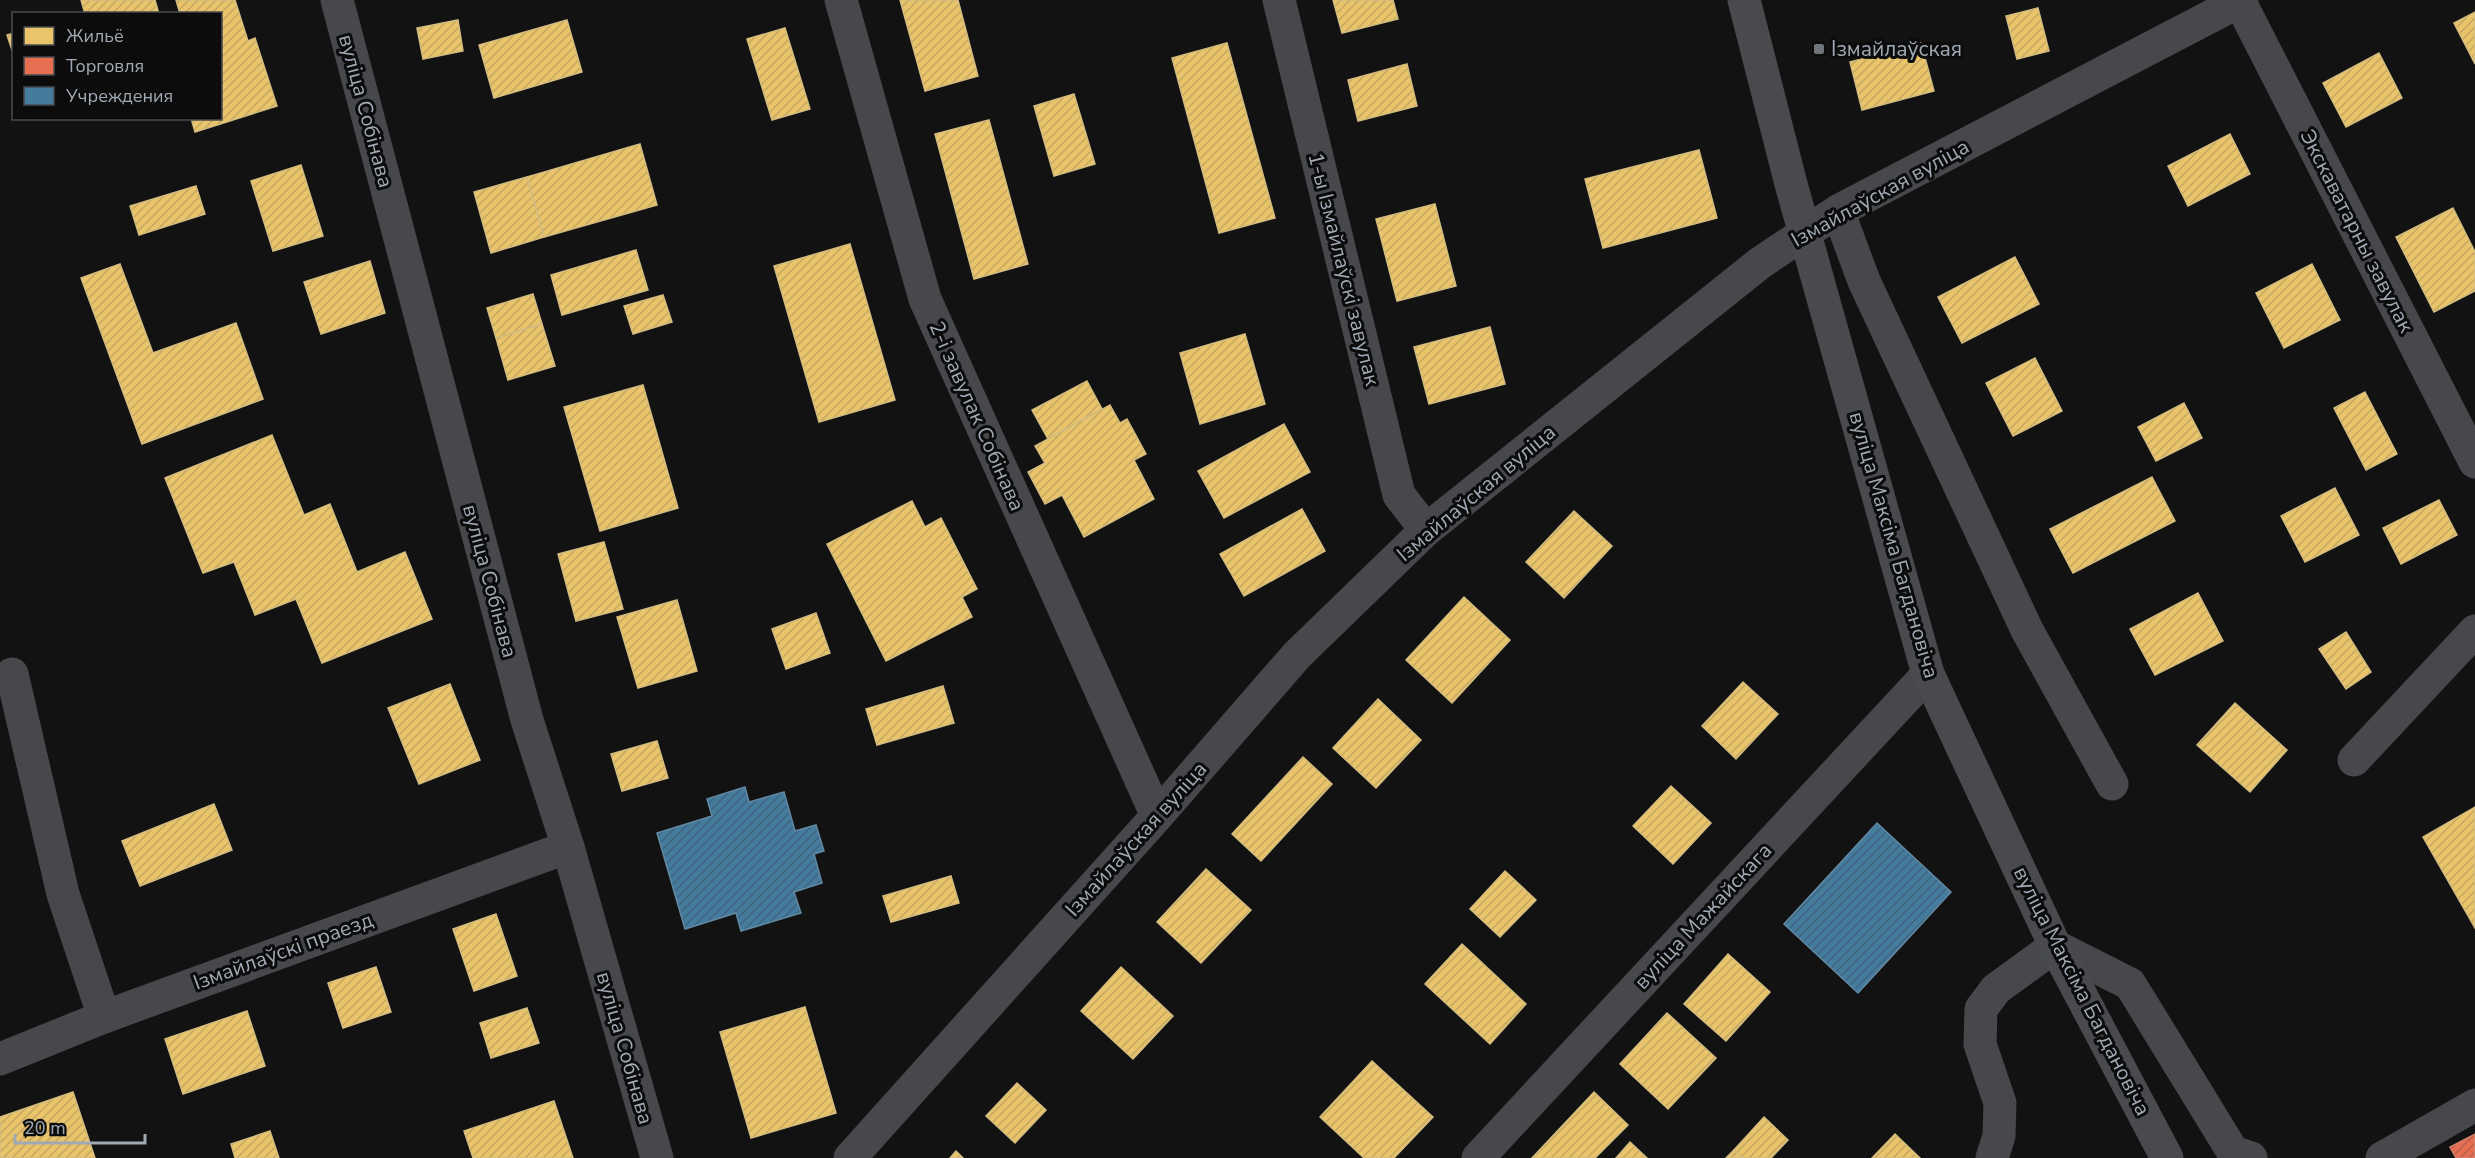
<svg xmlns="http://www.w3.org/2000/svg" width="2475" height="1158" viewBox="0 0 2475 1158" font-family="'Nunito Sans',sans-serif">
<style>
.homes{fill:url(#homes-hatch);stroke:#d3bc80;stroke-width:1.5}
.shops{fill:url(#shops-hatch);stroke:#d2816f;stroke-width:1.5}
.public{fill:url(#public-hatch);stroke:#6189a4;stroke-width:1.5}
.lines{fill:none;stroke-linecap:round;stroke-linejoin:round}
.minor{stroke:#46484b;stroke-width:33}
.major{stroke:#484a4d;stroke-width:33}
.poi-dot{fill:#6f757b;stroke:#0c0c0d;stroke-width:2}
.labels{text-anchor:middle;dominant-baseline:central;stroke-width:6;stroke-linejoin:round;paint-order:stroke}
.poi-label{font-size:21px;fill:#a1aab4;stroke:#0c0c0d;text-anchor:start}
.street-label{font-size:21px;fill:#a1aab4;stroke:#0c0c0d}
</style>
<defs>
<pattern id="homes-hatch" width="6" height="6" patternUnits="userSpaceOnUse" patternTransform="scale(1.5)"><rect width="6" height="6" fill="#e9c46a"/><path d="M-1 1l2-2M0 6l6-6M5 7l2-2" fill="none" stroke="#c4a760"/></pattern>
<pattern id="shops-hatch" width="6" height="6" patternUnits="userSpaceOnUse" patternTransform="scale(1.5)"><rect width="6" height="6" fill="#e76f51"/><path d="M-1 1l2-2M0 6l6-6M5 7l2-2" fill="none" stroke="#b9604a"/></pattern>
<pattern id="public-hatch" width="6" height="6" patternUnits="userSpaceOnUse" patternTransform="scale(1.5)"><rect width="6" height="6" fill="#457b9d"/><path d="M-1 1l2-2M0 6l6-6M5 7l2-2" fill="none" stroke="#3f657e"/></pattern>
</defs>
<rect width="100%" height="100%" fill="#121212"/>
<g class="homes">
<path d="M81 0H155L159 14H85Z"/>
<path d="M176 0H235L248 41 255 38 277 106 195 132 191 118H220V14H180Z"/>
<path d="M900 0H958L978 76 925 91Z"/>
<path d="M1333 0H1393L1398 19 1342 33Z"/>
<path d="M2038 8 2049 51 2017 59 2006 16Z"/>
<path d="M2475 12V64L2454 23Z"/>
<path d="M458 20 463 51 423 59 417 28Z"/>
<path d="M567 20 582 72 494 98 479 45Z"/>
<path d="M785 28 810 109 772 120 747 39Z"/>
<path d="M14 33V56L7 35Z"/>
<path d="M1227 43 1275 218 1219 233 1172 58Z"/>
<path d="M1921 43 1934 91 1862 110 1850 62Z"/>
<path d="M2379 53 2402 98 2346 127 2323 83Z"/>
<path d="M1407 64 1417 106 1358 121 1348 80Z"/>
<path d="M1074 94 1095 164 1054 176 1034 106Z"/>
<path d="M989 120 1028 264 974 279 935 134Z"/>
<path d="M2230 134 2250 174 2188 206 2168 166Z"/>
<path d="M640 144 657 205 544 237 527 177Z"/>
<path d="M1699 150 1717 218 1603 248 1585 179Z"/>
<path d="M301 165 323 236 273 251 251 181Z"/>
<path d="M527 177 544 237 491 253 474 192Z"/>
<path d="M196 186 205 214 139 235 130 206Z"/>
<path d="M1435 204 1456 286 1397 301 1376 219Z"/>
<path d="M2453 208 2475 252V291L2434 312 2396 237Z"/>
<path d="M850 244 895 400 819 422 774 266Z"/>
<path d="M636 250 648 290 562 315 551 275Z"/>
<path d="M2015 257 2039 304 1962 343 1938 297Z"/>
<path d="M370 261 385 313 321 334 304 282Z"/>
<path d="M120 264 153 353 236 323 263 399 142 444 81 278Z"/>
<path d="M2312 264 2340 320 2284 348 2256 293Z"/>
<path d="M533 294 542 324 496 338 487 308Z"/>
<path d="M663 295 672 322 633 334 624 306Z"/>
<path d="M542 324 555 366 508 380 496 338Z"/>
<path d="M1490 327 1505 384 1429 404 1414 347Z"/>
<path d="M1245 334 1265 404 1200 424 1180 353Z"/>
<path d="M2035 358 2062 411 2013 436 1986 383Z"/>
<path d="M1087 381 1102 409 1048 439 1032 410Z"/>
<path d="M643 385 678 508 600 531 564 407Z"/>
<path d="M2365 392 2397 454 2366 470 2334 408Z"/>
<path d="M2184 403 2202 438 2156 461 2138 427Z"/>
<path d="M1110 405 1120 423 1127 419 1146 454 1134 460 1154 499 1084 537 1062 495 1045 504 1028 472 1045 463 1035 446Z"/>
<path d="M1284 424 1310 472 1224 518 1198 471Z"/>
<path d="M272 435 304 515 330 504 357 572 405 552 432 619 322 663 296 599 255 615 234 562 203 573 165 478Z"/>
<path d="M2152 477 2175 521 2073 573 2050 529Z"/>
<path d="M2335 488 2359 535 2305 562 2281 516Z"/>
<path d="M2439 500 2457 535 2401 564 2383 528Z"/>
<path d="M912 501 925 527 941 518 977 589 962 597 972 617 886 661 827 544Z"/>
<path d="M1302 509 1325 551 1244 596 1220 554Z"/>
<path d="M1574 511 1612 546 1564 598 1526 562Z"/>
<path d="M604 542 623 609 576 621 558 554Z"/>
<path d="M2198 593 2223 641 2155 675 2130 629Z"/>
<path d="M1464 597 1510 640 1452 703 1406 660Z"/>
<path d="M677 600 697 671 638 688 617 617Z"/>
<path d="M816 613 830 653 786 669 772 629Z"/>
<path d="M2346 632 2371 672 2346 689 2319 649Z"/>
<path d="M1743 682 1778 714 1736 759 1702 726Z"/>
<path d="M450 684 480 760 419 784 388 708Z"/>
<path d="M943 686 954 723 877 745 866 709Z"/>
<path d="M1378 699 1421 740 1376 788 1333 748Z"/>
<path d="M2235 703 2287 750 2250 792 2197 745Z"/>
<path d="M657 741 668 778 622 791 611 754Z"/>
<path d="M1303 757 1332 784 1261 861 1232 834Z"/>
<path d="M1671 786 1711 823 1673 864 1633 826Z"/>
<path d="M214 804 232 850 140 886 122 841Z"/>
<path d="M2475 807V928L2423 837Z"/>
<path d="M1206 869 1251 910 1201 963 1157 922Z"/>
<path d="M1505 871 1536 900 1500 937 1470 909Z"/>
<path d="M951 876 959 903 891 922 883 896Z"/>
<path d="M496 914 517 976 474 991 453 929Z"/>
<path d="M1462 944 1526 1004 1490 1044 1425 984Z"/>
<path d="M1728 954 1770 992 1726 1041 1684 1004Z"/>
<path d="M376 967 391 1012 343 1028 328 983Z"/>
<path d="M1121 967 1173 1016 1133 1059 1081 1011Z"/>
<path d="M805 1007 836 1113 751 1138 720 1032Z"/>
<path d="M527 1008 539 1043 491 1058 480 1023Z"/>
<path d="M247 1011 265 1066 183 1094 165 1039Z"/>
<path d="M1667 1013 1716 1058 1668 1109 1620 1064Z"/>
<path d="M1372 1061 1433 1117 1394 1158H1364L1320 1117Z"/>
<path d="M1017 1083 1046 1110 1015 1143 986 1116Z"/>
<path d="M73 1092 95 1158H0V1117Z"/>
<path d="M1594 1092 1628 1125 1595 1158H1532Z"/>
<path d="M554 1101 573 1158H473L464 1131Z"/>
<path d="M1764 1117 1788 1140 1771 1158H1743L1734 1150Z"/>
<path d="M270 1131 279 1158H235L231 1144Z"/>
<path d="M1895 1134 1920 1158H1872Z"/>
<path d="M1630 1142 1647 1158H1616Z"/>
<path d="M1734 1150 1743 1158H1726Z"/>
<path d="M956 1151 963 1158H950Z"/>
</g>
<path class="shops" d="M2475 1134V1158H2456L2450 1147Z"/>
<g class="public">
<path d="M745 787 749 802 784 792 795 831 816 825 824 851 814 854 822 883 794 892 801 913 741 931 736 913 685 929 657 833 712 816 707 799Z"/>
<path d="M1877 823 1951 892 1858 993 1784 924Z"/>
</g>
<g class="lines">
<g class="minor">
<path d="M337 0 527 720 568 847 657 1158"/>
<path d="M841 0 925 299 1157 816"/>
<path d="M1279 0 1399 495 1426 530"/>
<path d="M2239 0 2475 462"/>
<path d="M1838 211 1864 281 2027 630 2112 784"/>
<path d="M12 674 63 894 104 1017"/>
<path d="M2354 760 2475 631"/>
<path d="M0 1059 104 1017 568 847"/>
<path d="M850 1158 1157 816 1297 655 1426 530 1760 263 1838 211 2242 0"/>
<path d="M1478 1158 1928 674"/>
<path d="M1992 1158 1999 1136 2000 1103 1980 1044 1981 1009 1996 989 2055 946 2130 984 2233 1152 2251 1158"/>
<path d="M2382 1158 2475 1105"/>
</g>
<path class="major" d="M1744 0 1791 184 1928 674 2055 946 2167 1158"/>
</g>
<rect class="poi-dot" x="1813" y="43" width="12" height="12" rx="3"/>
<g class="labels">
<g class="poi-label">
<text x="1831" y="49">Ізмайлаўская</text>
</g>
<g class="street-label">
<text transform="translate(366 111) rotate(75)">вуліца Собінава</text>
<text transform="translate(1880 193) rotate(-29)">Ізмайлаўская вуліца</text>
<text transform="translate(2357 231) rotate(63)">Экскаватарны завулак</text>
<text transform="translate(1344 269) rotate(76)">1-ы Ізмайлаўскі завулак</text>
<text transform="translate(977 416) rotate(66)">2-і завулак Собінава</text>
<text transform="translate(1476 493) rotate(-40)">Ізмайлаўская вуліца</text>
<text transform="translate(1894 545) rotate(74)">вуліца Максіма Багдановіча</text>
<text transform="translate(490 581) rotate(75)">вуліца Собінава</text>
<text transform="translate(1136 839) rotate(-48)">Ізмайлаўская вуліца</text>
<text transform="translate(1703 916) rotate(-47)">вуліца Мажайскага</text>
<text transform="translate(283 951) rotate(-20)">Ізмайлаўскі праезд</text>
<text transform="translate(2082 991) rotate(63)">вуліца Максіма Багдановіча</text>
<text transform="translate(625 1048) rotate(74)">вуліца Собінава</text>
</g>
</g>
<rect x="12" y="12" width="210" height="108" fill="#0c0c0d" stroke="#484b50" stroke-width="1.5"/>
<rect x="24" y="27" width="30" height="18" fill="#e9c46a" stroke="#484b50" stroke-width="1.5"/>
<text x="66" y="42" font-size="18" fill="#a1aab4">Жильё</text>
<rect x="24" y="57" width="30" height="18" fill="#e76f51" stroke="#484b50" stroke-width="1.5"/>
<text x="66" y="72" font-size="18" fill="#a1aab4">Торговля</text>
<rect x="24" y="87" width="30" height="18" fill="#457b9d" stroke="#484b50" stroke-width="1.5"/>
<text x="66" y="102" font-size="18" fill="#a1aab4">Учреждения</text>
<path d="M15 1134v9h130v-9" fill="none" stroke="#a1aab4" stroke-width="3"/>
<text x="24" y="1134" font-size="18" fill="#a1aab4" stroke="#0c0c0d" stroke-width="4.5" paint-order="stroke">20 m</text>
</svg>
